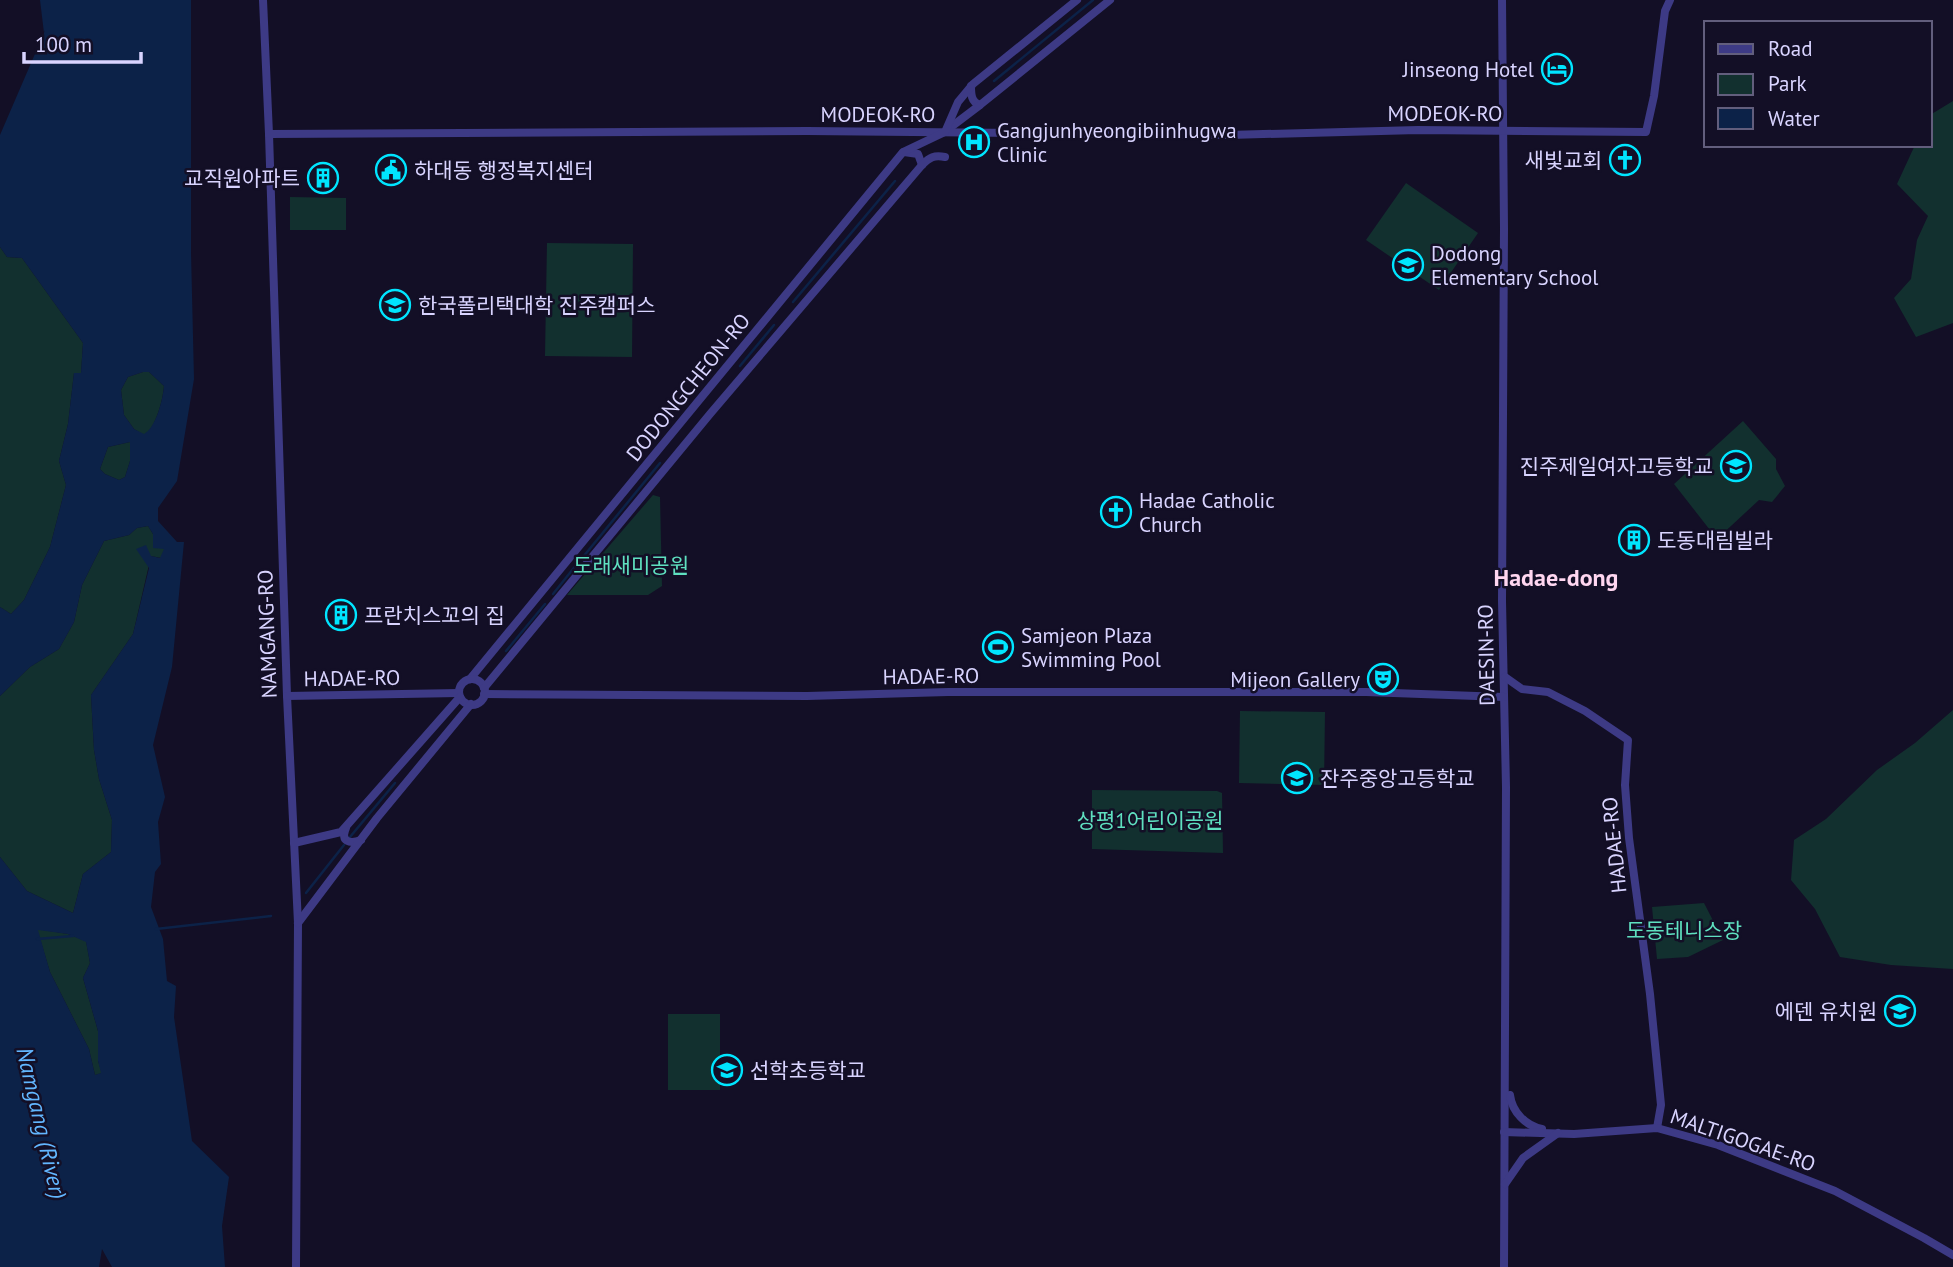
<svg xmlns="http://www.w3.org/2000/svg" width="1953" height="1267" viewBox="0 0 1953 1267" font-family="'PT Sans','Noto Sans KR',sans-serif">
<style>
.green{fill:#12302f}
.water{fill:#0c2248;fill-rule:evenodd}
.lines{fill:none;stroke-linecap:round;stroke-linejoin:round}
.stream{stroke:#0c2248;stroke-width:2.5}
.minor{stroke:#3d3a85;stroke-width:8}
.labels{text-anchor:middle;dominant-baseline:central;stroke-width:5;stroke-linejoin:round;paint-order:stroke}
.poi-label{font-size:21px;fill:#d9d4ff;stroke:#130f26;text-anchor:start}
.street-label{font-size:21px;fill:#d9d4ff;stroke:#130f26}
.park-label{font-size:21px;fill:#5fe0c0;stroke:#130f26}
.water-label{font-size:23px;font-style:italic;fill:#62b6ff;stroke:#130f26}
.quarter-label{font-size:24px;font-weight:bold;fill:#ffd6f0;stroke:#130f26}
</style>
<rect width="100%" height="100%" fill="#130f26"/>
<g class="green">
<path d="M1953 101V323L1916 337 1894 298 1911 279 1917 240 1928 216 1897 184 1915 145H1930V115Z"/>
<path d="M1406 183 1478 233 1439 290 1366 240Z"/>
<path d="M290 197 346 198V230H290Z"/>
<path d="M547 243 633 244 632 357 545 356Z"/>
<path d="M0 247 7 257 22 258 83 343 81 374 74 373 68 424 59 461 66 485 50 547 24 600 11 614 0 607Z"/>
<path d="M143 372H149L164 386C163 399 156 428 144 435L134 429 124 415 121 390 128 377Z"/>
<path d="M1743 421 1776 459V469L1785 486 1772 502 1759 500 1717 539 1674 484Z"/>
<path d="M130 442V461L125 477 119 480 105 474 100 469 108 447Z"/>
<path d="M653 495 660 497 662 586 648 595H567Z"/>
<path d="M148 526 153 534V548H165L161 558 151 556 133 634 91 695 94 750 99 779 112 820 111 852 83 874 73 913 27 891 0 857V696L30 667 59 649 74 622 82 585 104 541 129 535 137 528Z"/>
<path d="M1953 710V969L1891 965 1840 957 1815 909 1791 880 1794 840 1826 819 1877 770 1915 743Z"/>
<path d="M1240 711 1325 712 1324 785 1239 783Z"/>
<path d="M1092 790 1217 791 1222 793 1223 853 1092 849Z"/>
<path d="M1704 903 1723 940 1688 957 1657 959 1652 907Z"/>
<path d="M37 929 68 934 86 941 90 963 83 978 98 1031V1061L102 1073 95 1075 89 1049 50 972Z"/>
<rect x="668" y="1014" width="52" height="76"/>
</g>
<path class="water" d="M40 0H191V252L194 379 177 481 158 508V521L177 542H184L172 667 153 745 165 797 158 822 161 864 155 872 151 907 163 939 167 981 176 986 174 1017 192 1141 229 1177 222 1226 225 1267H112L102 1249 99 1267H0V857L27 891 73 913 83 874 111 852 112 820 99 779 94 750 91 695 133 634 149 568 136 549 146 545 151 556 160 558 164 549 153 548V534L148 526 137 528 129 535 104 541 82 585 74 622 59 649 30 667 0 696V607L11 614 24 600 50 547 66 485 59 461 68 424 74 373H81L83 343 22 258 7 257 0 247V135L44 33ZM143 372H149L164 386C163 399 156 428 144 434L134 429 124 415 121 390 128 377ZM130 442V461L125 477 119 480 105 474 100 469 108 447ZM38 930 68 934 86 942 90 963 83 978 98 1031V1061L101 1073 95 1075 89 1049 50 972Z"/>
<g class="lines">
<g class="stream">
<path d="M994 81 1093 0"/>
<path d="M793 302 895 181"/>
<path d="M740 366 774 325"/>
<path d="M583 557 660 463"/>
<path d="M553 594 577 564"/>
<path d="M506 651 545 604"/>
<path d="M350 837 395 783"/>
<path d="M306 893 344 845"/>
<path d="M156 929 271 916"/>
<path d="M37 939 73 936"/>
</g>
<g class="minor">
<path d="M263 0 269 134 287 696 298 923 296 1267"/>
<path d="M1502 0 1504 228 1502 601 1506 787 1504 1267"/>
<path d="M971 86C971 94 971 102 980 105"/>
<path d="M947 130 980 105 1110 0"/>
<path d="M269 134 807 131 1229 135 1418 130 1646 132 1654 96 1665 11 1670 0"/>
<path d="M904 152 918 154 922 165"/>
<path d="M1505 677 1522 689 1548 692 1585 711 1628 740 1625 785 1629 838 1650 994 1661 1105 1657 1128"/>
<path d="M470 679 903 152 945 132 958 102 973 84 1077 0"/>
<circle cx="472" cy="692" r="13"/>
<path d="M484 688 710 414 922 165C930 157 934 155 945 157"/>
<path d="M484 694 807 696 948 692H1366L1504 697"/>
<path d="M287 696 459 693"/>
<path d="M346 828C340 842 350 844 361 840"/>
<path d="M294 843 341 832 460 697"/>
<path d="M298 923 377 818 471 704"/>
<path d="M1510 1095C1512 1112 1526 1126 1542 1129"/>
<path d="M1504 1132 1574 1134 1657 1128 1718 1145 1835 1191 1924 1238 1953 1255"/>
<path d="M1505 1184 1523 1158 1558 1133"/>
</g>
</g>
<defs>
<g id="hotel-ring" transform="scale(1.575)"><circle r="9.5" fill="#130f26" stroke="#00e5ff" stroke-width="1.5"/><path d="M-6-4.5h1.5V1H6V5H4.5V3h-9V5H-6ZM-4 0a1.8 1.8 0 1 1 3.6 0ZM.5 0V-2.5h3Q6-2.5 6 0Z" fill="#00e5ff"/></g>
<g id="hospital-ring" transform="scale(1.575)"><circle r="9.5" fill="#130f26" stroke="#00e5ff" stroke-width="1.5"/><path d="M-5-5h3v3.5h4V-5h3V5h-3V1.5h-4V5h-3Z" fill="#00e5ff"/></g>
<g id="church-ring" transform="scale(1.575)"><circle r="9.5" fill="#130f26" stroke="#00e5ff" stroke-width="1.5"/><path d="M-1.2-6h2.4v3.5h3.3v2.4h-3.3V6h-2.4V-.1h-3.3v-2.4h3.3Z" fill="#00e5ff"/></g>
<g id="civic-ring" transform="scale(1.575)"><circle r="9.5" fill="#130f26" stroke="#00e5ff" stroke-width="1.5"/><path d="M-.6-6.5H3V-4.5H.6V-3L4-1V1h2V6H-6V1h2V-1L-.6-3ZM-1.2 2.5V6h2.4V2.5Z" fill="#00e5ff"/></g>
<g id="building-ring" transform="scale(1.575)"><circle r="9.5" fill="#130f26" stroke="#00e5ff" stroke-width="1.5"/><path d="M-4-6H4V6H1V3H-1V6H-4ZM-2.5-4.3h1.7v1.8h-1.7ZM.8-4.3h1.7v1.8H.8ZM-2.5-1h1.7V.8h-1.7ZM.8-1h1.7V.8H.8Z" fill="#00e5ff"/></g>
<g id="school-ring" transform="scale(1.575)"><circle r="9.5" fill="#130f26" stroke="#00e5ff" stroke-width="1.5"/><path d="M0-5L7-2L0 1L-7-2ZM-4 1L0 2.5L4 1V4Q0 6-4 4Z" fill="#00e5ff"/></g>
<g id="university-ring" transform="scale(1.575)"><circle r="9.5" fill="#130f26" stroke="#00e5ff" stroke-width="1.5"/><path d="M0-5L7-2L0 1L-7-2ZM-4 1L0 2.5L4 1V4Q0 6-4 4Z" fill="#00e5ff"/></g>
<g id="stadium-ring" transform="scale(1.575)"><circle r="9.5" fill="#130f26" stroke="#00e5ff" stroke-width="1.5"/><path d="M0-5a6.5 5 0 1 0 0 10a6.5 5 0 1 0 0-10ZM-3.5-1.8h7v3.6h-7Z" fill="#00e5ff"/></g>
<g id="theatre-ring" transform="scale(1.575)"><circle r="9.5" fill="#130f26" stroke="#00e5ff" stroke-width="1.5"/><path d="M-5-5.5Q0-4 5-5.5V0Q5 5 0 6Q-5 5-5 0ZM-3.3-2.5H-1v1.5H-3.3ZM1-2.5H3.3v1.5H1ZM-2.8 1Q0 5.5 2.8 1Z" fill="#00e5ff"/></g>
</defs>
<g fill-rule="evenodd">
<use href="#hotel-ring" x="1557" y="69"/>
<use href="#hospital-ring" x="974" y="142"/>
<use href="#church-ring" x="1625" y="160"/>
<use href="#civic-ring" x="391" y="170"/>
<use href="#building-ring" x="323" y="178"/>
<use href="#school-ring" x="1408" y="265"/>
<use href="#university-ring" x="395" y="305"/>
<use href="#school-ring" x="1736" y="466"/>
<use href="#church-ring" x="1116" y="512"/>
<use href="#building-ring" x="1634" y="540"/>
<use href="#building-ring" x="341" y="615"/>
<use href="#stadium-ring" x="998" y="647"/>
<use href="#theatre-ring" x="1383" y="679"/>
<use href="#school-ring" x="1297" y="778"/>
<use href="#school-ring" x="1900" y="1011"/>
<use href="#school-ring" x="727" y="1070"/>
</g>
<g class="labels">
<g class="poi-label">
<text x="1534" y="69" text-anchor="end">Jinseong Hotel</text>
<text x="997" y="130">Gangjunhyeongibiinhugwa<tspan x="997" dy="24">Clinic</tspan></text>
<text x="1602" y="160" text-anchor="end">새빛교회</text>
<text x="414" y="170">하대동 행정복지센터</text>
<text x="300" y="178" text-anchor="end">교직원아파트</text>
<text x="1431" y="253">Dodong<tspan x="1431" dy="24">Elementary School</tspan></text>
<text x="418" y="305">한국폴리택대학 진주캠퍼스</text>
<text x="1713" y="466" text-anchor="end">진주제일여자고등학교</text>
<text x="1139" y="500">Hadae Catholic<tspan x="1139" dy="24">Church</tspan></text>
<text x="1657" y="540">도동대림빌라</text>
<text x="364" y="615">프란치스꼬의 집</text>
<text x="1021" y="635">Samjeon Plaza<tspan x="1021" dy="24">Swimming Pool</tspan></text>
<text x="1360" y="679" text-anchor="end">Mijeon Gallery</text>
<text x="1320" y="778">잔주중앙고등학교</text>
<text x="1877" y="1011" text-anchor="end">에덴 유치원</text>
<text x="750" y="1070">선학초등학교</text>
</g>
<g class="street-label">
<text x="1445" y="113">MODEOK-RO</text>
<text x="878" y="114">MODEOK-RO</text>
<text transform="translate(688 387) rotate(-51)">DODONGCHEON-RO</text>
<text transform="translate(267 634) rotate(-92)">NAMGANG-RO</text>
<text transform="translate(1486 655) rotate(-91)">DAESIN-RO</text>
<text transform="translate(931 676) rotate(-1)">HADAE-RO</text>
<text transform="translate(352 678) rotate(-1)">HADAE-RO</text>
<text transform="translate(1614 845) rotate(-96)">HADAE-RO</text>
<text transform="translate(1743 1140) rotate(19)">MALTIGOGAE-RO</text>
</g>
<g class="park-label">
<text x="631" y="565">도래새미공원</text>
<text x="1150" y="820">상평1어린이공원</text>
<text x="1684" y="930">도동테니스장</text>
</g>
<g class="water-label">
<text transform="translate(42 1123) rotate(77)">Namgang (River)</text>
</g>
<g class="quarter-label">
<text x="1556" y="577">Hadae-dong</text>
</g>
</g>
<rect x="1704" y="21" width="228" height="126" fill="#130f26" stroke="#625e7d" stroke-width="2"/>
<rect x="1718" y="44" width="35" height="10" fill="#3d3a85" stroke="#625e7d" stroke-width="2"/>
<text x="1768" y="56" font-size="21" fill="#d9d4ff">Road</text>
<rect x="1718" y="74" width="35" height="21" fill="#12302f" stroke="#625e7d" stroke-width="2"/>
<text x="1768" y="91" font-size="21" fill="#d9d4ff">Park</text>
<rect x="1718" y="108" width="35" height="21" fill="#0c2248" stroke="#625e7d" stroke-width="2"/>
<text x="1768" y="126" font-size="21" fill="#d9d4ff">Water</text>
<path d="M24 52v10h117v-10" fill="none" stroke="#d9d4ff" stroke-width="3.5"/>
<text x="35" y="52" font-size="21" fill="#d9d4ff" stroke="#130f26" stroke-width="5" paint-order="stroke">100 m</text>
</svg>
